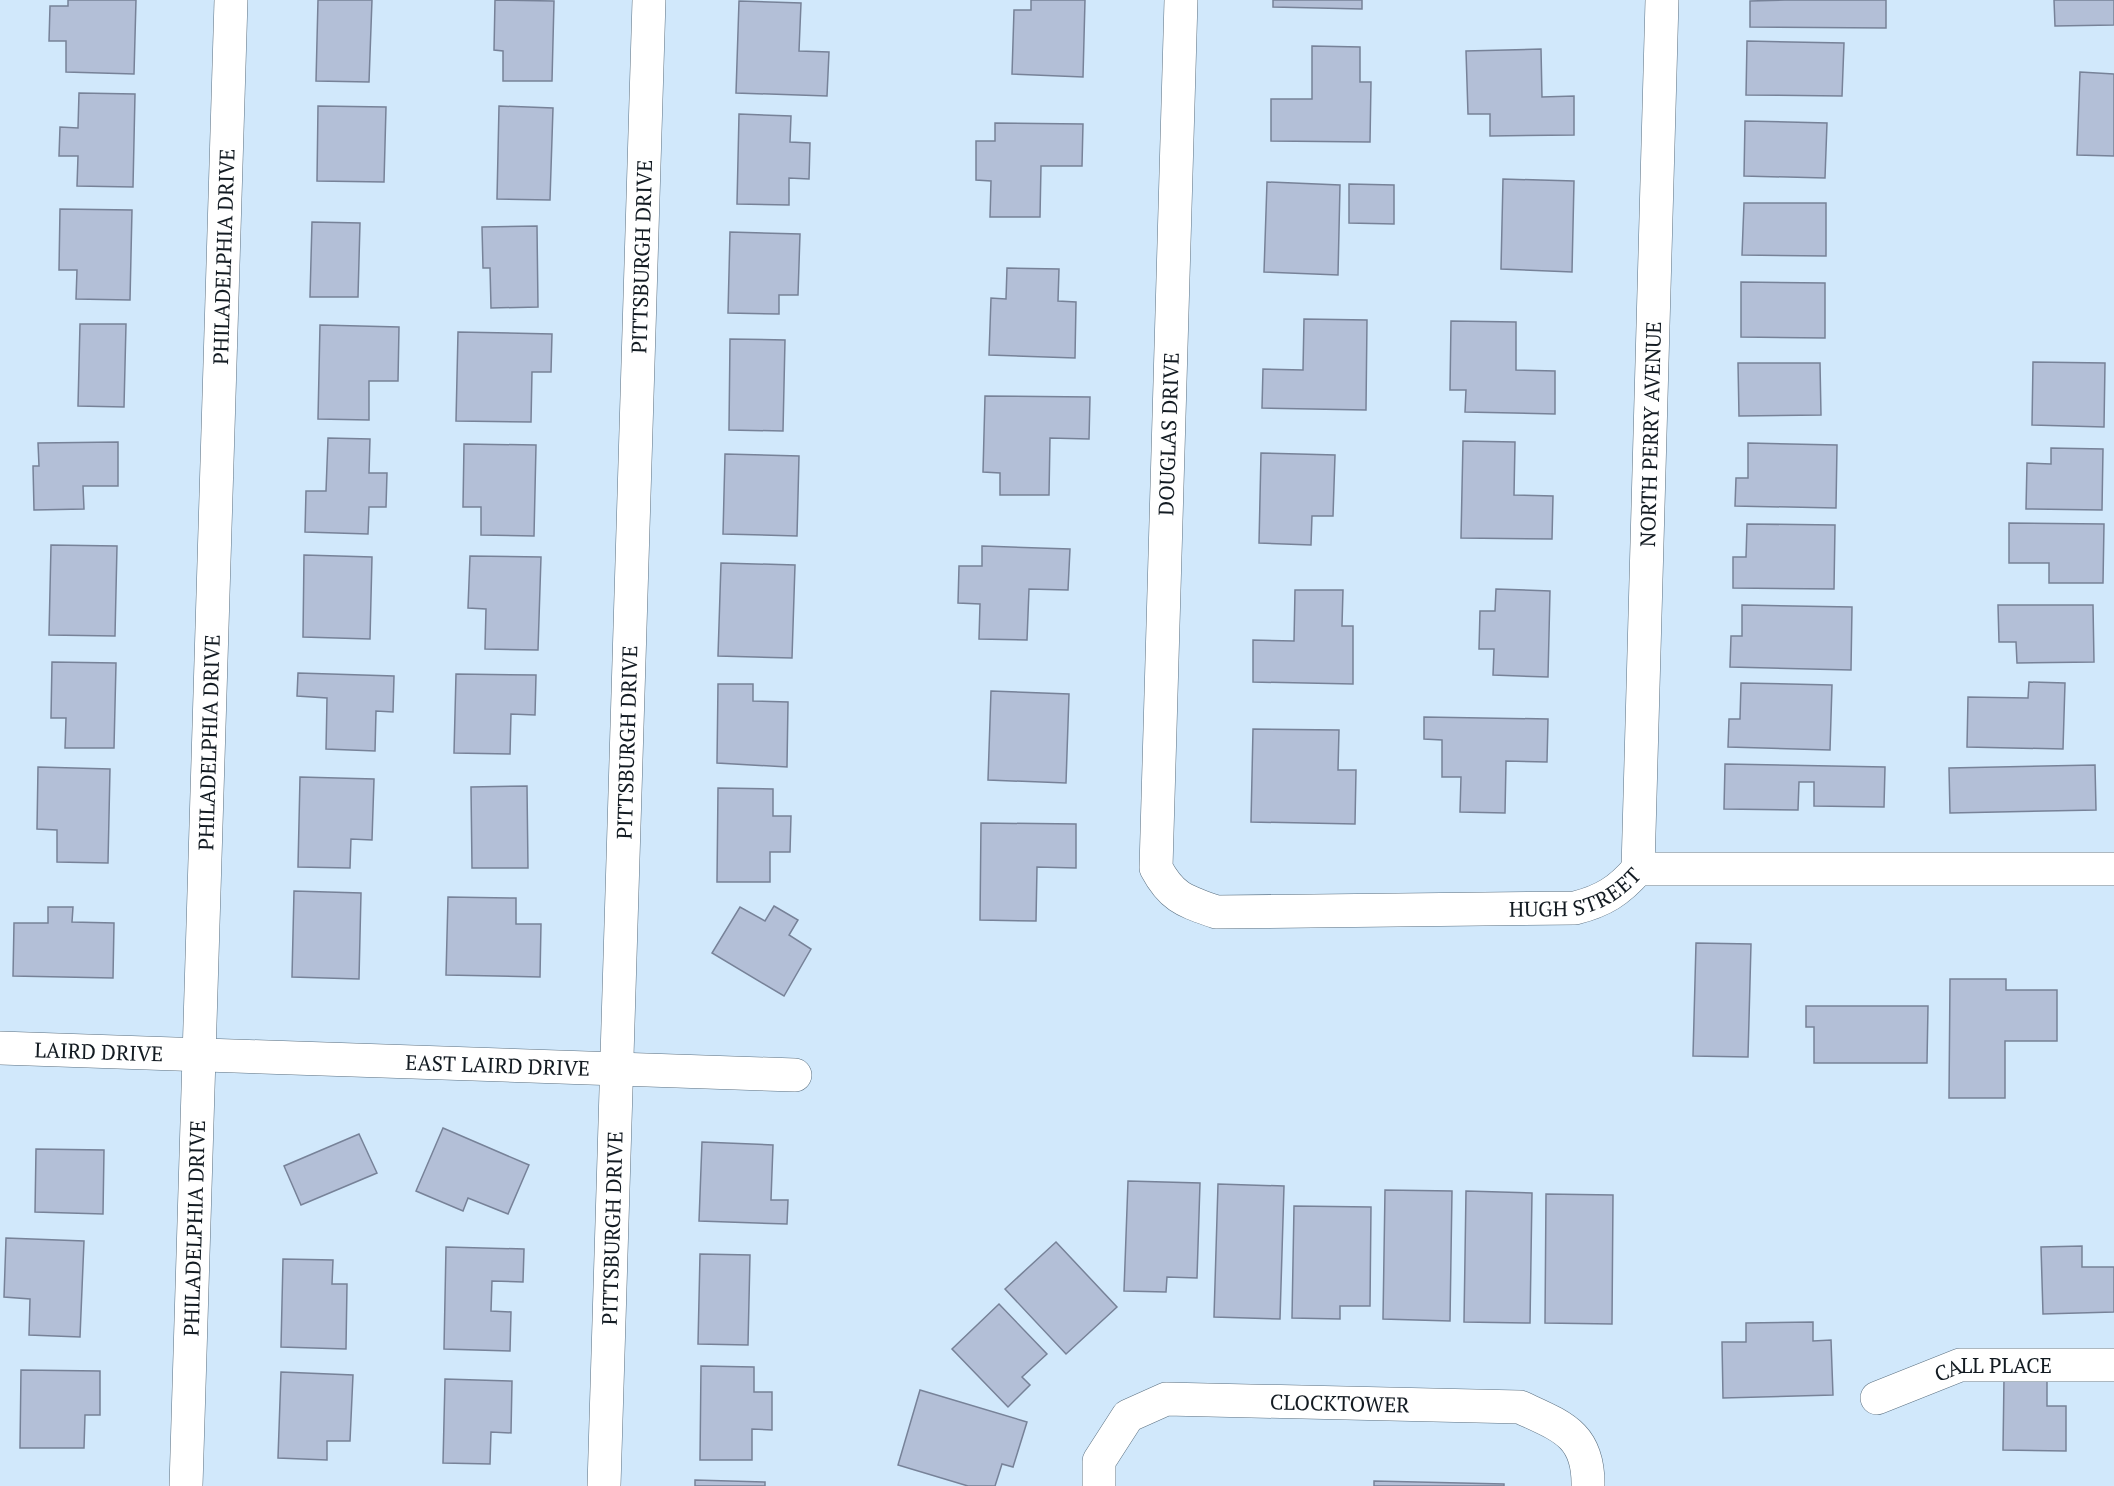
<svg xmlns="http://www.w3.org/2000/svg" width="2114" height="1486" viewBox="0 0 2114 1486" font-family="'PT Serif',serif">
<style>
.building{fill:#b3bfd7;stroke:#778298;stroke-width:1.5}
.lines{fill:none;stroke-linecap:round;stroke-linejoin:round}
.minor-casing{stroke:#5b7081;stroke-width:34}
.minor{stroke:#fff;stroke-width:33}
.labels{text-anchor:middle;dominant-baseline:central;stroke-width:5;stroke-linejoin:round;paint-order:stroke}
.street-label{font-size:21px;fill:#131b22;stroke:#fff}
</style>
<rect width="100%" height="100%" fill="#d1e8fb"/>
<g class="building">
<path d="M68 0H136L134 74 66 72V41H49L50 6H68Z"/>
<path d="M318 0H372L369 82 316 81Z"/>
<path d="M495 0 554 1 552 81H503V51L494 50Z"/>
<path d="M1031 0H1085L1083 77 1012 74 1014 10H1031Z"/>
<path d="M1273 0H1362V9L1273 7Z"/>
<path d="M1785 0H1886V28L1750 27V1Z"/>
<path d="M2054 0H2114V25L2055 26Z"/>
<path d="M739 1 801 3 799 51 829 52 827 96 736 93Z"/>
<path d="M1747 41 1844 43 1842 96 1746 95Z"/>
<path d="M1312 46 1360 47V82H1371L1370 142 1271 141V99H1312Z"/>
<path d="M1541 49 1542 97 1574 96V135L1490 136V114H1468L1466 51Z"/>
<path d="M2080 72 2114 74V156L2077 155Z"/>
<path d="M79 93 135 94 133 187 77 186 78 156H59L60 127 78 128Z"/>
<path d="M318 106 386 107 384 182 317 181Z"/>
<path d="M499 106 553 108 550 200 497 199Z"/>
<path d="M739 114 791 116 790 142 810 143 809 179 789 178V205L737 204Z"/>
<path d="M1745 121 1827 123 1825 178 1744 176Z"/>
<path d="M995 123 1083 124 1082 166H1041L1040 217H990L991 181 976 180V141H995Z"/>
<path d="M1503 179 1574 181 1572 272 1501 269Z"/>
<path d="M1267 182 1340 185 1338 275 1264 272Z"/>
<path d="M1349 184 1394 185V224L1349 223Z"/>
<path d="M1744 203H1826V256L1742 255Z"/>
<path d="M60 209 132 210 130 300 76 299 77 270H59Z"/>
<path d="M312 222 360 223 358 297H310Z"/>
<path d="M537 226 538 307 491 308 490 268H483L482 227Z"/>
<path d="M730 232 800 234 798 295H779V314L728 313Z"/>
<path d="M1007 268 1059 269 1058 301 1076 302 1075 358 989 355 991 298 1006 299Z"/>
<path d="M1741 282 1825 283V338L1741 337Z"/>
<path d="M1304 319 1367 320 1366 410 1262 408 1263 369 1303 370Z"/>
<path d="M1451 321 1516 322V370L1555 371V414L1465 412 1466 390H1450Z"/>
<path d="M80 324H126L124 407 78 406Z"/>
<path d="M320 325 399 327 398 381H369V420L318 419Z"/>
<path d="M458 332 552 334 551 372H532L531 422 456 421Z"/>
<path d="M730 339 785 340 783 431 729 430Z"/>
<path d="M2033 362 2105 363 2104 427 2032 425Z"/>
<path d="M1738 363H1820L1821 415 1739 416Z"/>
<path d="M985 396 1090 397 1089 439 1050 438 1049 495H1000V473L983 472Z"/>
<path d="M328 438 370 439 369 473H387L386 507H369L368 534 305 532 306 491H326Z"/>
<path d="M1463 441 1515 442 1514 495 1553 496 1552 539 1461 538Z"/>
<path d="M118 442V486H83L84 509 34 510 33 466H39L38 443Z"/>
<path d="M1748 443 1837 445 1836 508 1735 506 1736 478H1748Z"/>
<path d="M464 444 536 445 534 536 481 535V507H463Z"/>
<path d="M2051 448 2103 449 2102 510 2026 509 2027 463 2051 464Z"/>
<path d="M1261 453 1335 455 1333 516H1312L1311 545 1259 543Z"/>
<path d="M725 454 799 456 797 536 723 534Z"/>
<path d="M2009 523 2104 524 2103 583H2049V563H2009Z"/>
<path d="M1747 524 1835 525 1834 589 1733 588V557H1746Z"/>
<path d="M51 545 117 546 115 636 49 635Z"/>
<path d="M982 546 1070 549 1068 590 1029 589 1027 640 979 639 980 604 958 603 959 566H982Z"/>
<path d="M304 555 372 557 370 639 303 637Z"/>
<path d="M470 556 541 557 538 650 485 649 486 609 468 608Z"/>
<path d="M721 563 795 565 792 658 718 656Z"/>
<path d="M1496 589 1550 591 1548 677 1493 675 1494 649H1479L1480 611H1495Z"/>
<path d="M1295 590H1343L1342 626H1353V684L1253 682V640L1294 641Z"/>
<path d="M1742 605 1852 607 1851 670 1730 667 1731 636H1742Z"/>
<path d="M1998 605H2093L2094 662 2017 663 2016 642H1999Z"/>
<path d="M52 662 116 663 114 748H65L66 718H51Z"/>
<path d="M298 673 394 676 393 712 376 711 375 751 326 749 327 698 297 696Z"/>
<path d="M456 674 536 675 535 715 511 714 510 754 454 753Z"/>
<path d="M2029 682 2065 683 2063 749 1967 747 1968 697 2028 698Z"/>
<path d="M1741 683 1832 685 1830 750 1728 747 1729 719H1740Z"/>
<path d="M718 684H753V701L788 702 787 767 717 763Z"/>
<path d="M991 691 1069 694 1066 783 988 780Z"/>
<path d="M1424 717 1548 719 1547 762 1506 761 1505 813 1460 812 1461 777H1442V740L1424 739Z"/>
<path d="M1253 729 1339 730 1338 770H1356L1355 824 1251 822Z"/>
<path d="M1725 764 1885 767 1884 807 1814 806V782H1799L1798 810 1724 809Z"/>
<path d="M2095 765 2096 810 1950 813 1949 768Z"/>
<path d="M38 767 110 769 108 863 57 862V830L37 829Z"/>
<path d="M300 777 374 779 372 840 351 839 350 868 298 867Z"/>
<path d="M527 786 528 868H472L471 787Z"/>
<path d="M718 788 773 789V816H791L790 852H770V882H717Z"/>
<path d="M981 823 1076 824V868L1037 867 1036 921 980 920Z"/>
<path d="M294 891 361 893 359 979 292 977Z"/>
<path d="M448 897 516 898V924H541L540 977 446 975Z"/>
<path d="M774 906 798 920 789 935 811 949 784 996 712 953 740 907 765 921Z"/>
<path d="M48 907H73L72 922 114 923 113 978 13 976 14 923H48Z"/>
<path d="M1696 943 1751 944 1748 1057 1693 1056Z"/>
<path d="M1950 979H2006V990H2057V1041H2005V1098H1949Z"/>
<path d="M1806 1006H1928L1927 1063H1814V1027H1806Z"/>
<path d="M443 1128 529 1165 508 1214 468 1198 463 1211 416 1191Z"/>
<path d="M359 1134 377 1173 301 1205 284 1166Z"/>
<path d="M702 1142 773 1145 771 1200H788L787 1224 699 1221Z"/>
<path d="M36 1149 104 1150 103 1214 35 1212Z"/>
<path d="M1128 1181 1200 1183 1197 1278 1167 1277 1166 1292 1124 1291Z"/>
<path d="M1218 1184 1284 1186 1280 1319 1214 1317Z"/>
<path d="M1385 1190 1452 1191 1450 1321 1383 1319Z"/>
<path d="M1466 1191 1532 1193 1530 1323 1464 1322Z"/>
<path d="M1546 1194 1613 1195 1612 1324 1545 1323Z"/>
<path d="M1294 1206 1371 1207 1370 1306H1340V1319L1292 1318Z"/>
<path d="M6 1238 84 1241 80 1337 29 1335 30 1299 4 1297Z"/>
<path d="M1056 1242 1117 1307 1066 1354 1005 1289Z"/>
<path d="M2082 1246V1267H2114V1312L2043 1314 2041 1247Z"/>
<path d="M446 1247 524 1249 523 1282 492 1281 491 1311 511 1312 510 1351 444 1349Z"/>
<path d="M700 1254 750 1255 748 1345 698 1344Z"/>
<path d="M283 1259 333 1260 332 1284H347L346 1349 281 1347Z"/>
<path d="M999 1304 1047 1354 1022 1377 1030 1385 1008 1407 952 1349Z"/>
<path d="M1813 1322V1341L1831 1340 1833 1395 1723 1398 1722 1342H1746V1323Z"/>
<path d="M701 1366 754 1367V1392H772V1430L752 1429V1460H700Z"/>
<path d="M21 1370 100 1371V1415H85L84 1448H20Z"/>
<path d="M281 1372 353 1375 350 1441H327V1460L278 1458Z"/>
<path d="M2004 1378H2047V1406H2066V1451L2003 1450Z"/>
<path d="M445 1379 512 1381 511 1433 491 1432 490 1464 443 1463Z"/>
<path d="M920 1390 1027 1422 1013 1467 1002 1464 995 1486H968L898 1465Z"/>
<path d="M695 1480 765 1482V1486H695Z"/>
<path d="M1374 1481 1504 1484V1486H1374Z"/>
</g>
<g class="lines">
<g class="minor-casing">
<g id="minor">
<path id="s1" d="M1181 0 1156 868C1172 898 1185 901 1216 912L1575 908C1603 901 1619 891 1638 869H2114"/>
<path id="s2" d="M1638 869 1662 0"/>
<path id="s3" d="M0 1048 795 1075"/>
<path id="s4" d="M1877 1398 1960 1365H2114"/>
<path id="s5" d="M186 1486 231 0"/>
<path id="s6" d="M604 1486 649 0"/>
<path id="s7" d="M1099 1486V1461L1128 1416 1166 1399 1520 1407C1561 1426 1589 1434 1588 1486"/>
</g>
</g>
<use href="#minor" class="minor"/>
</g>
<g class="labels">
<g class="street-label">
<text stroke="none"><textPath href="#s5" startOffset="1230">PHILADELPHIA DRIVE</textPath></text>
<text stroke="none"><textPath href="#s6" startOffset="1230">PITTSBURGH DRIVE</textPath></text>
<text transform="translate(1168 434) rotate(-88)">DOUGLAS DRIVE</text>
<text stroke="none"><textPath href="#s2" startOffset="435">NORTH PERRY AVENUE</textPath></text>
<text stroke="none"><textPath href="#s5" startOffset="744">PHILADELPHIA DRIVE</textPath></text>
<text stroke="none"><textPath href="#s6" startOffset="744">PITTSBURGH DRIVE</textPath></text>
<text stroke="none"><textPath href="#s1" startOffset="1308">HUGH STREET</textPath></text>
<text stroke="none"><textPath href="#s3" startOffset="99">LAIRD DRIVE</textPath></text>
<text stroke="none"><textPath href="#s3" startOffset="498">EAST LAIRD DRIVE</textPath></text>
<text stroke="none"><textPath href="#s5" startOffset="258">PHILADELPHIA DRIVE</textPath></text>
<text stroke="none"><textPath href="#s6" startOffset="258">PITTSBURGH DRIVE</textPath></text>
<text stroke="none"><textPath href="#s4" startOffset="122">CALL PLACE</textPath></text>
<text stroke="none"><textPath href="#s7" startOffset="294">CLOCKTOWER</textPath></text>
</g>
</g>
</svg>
